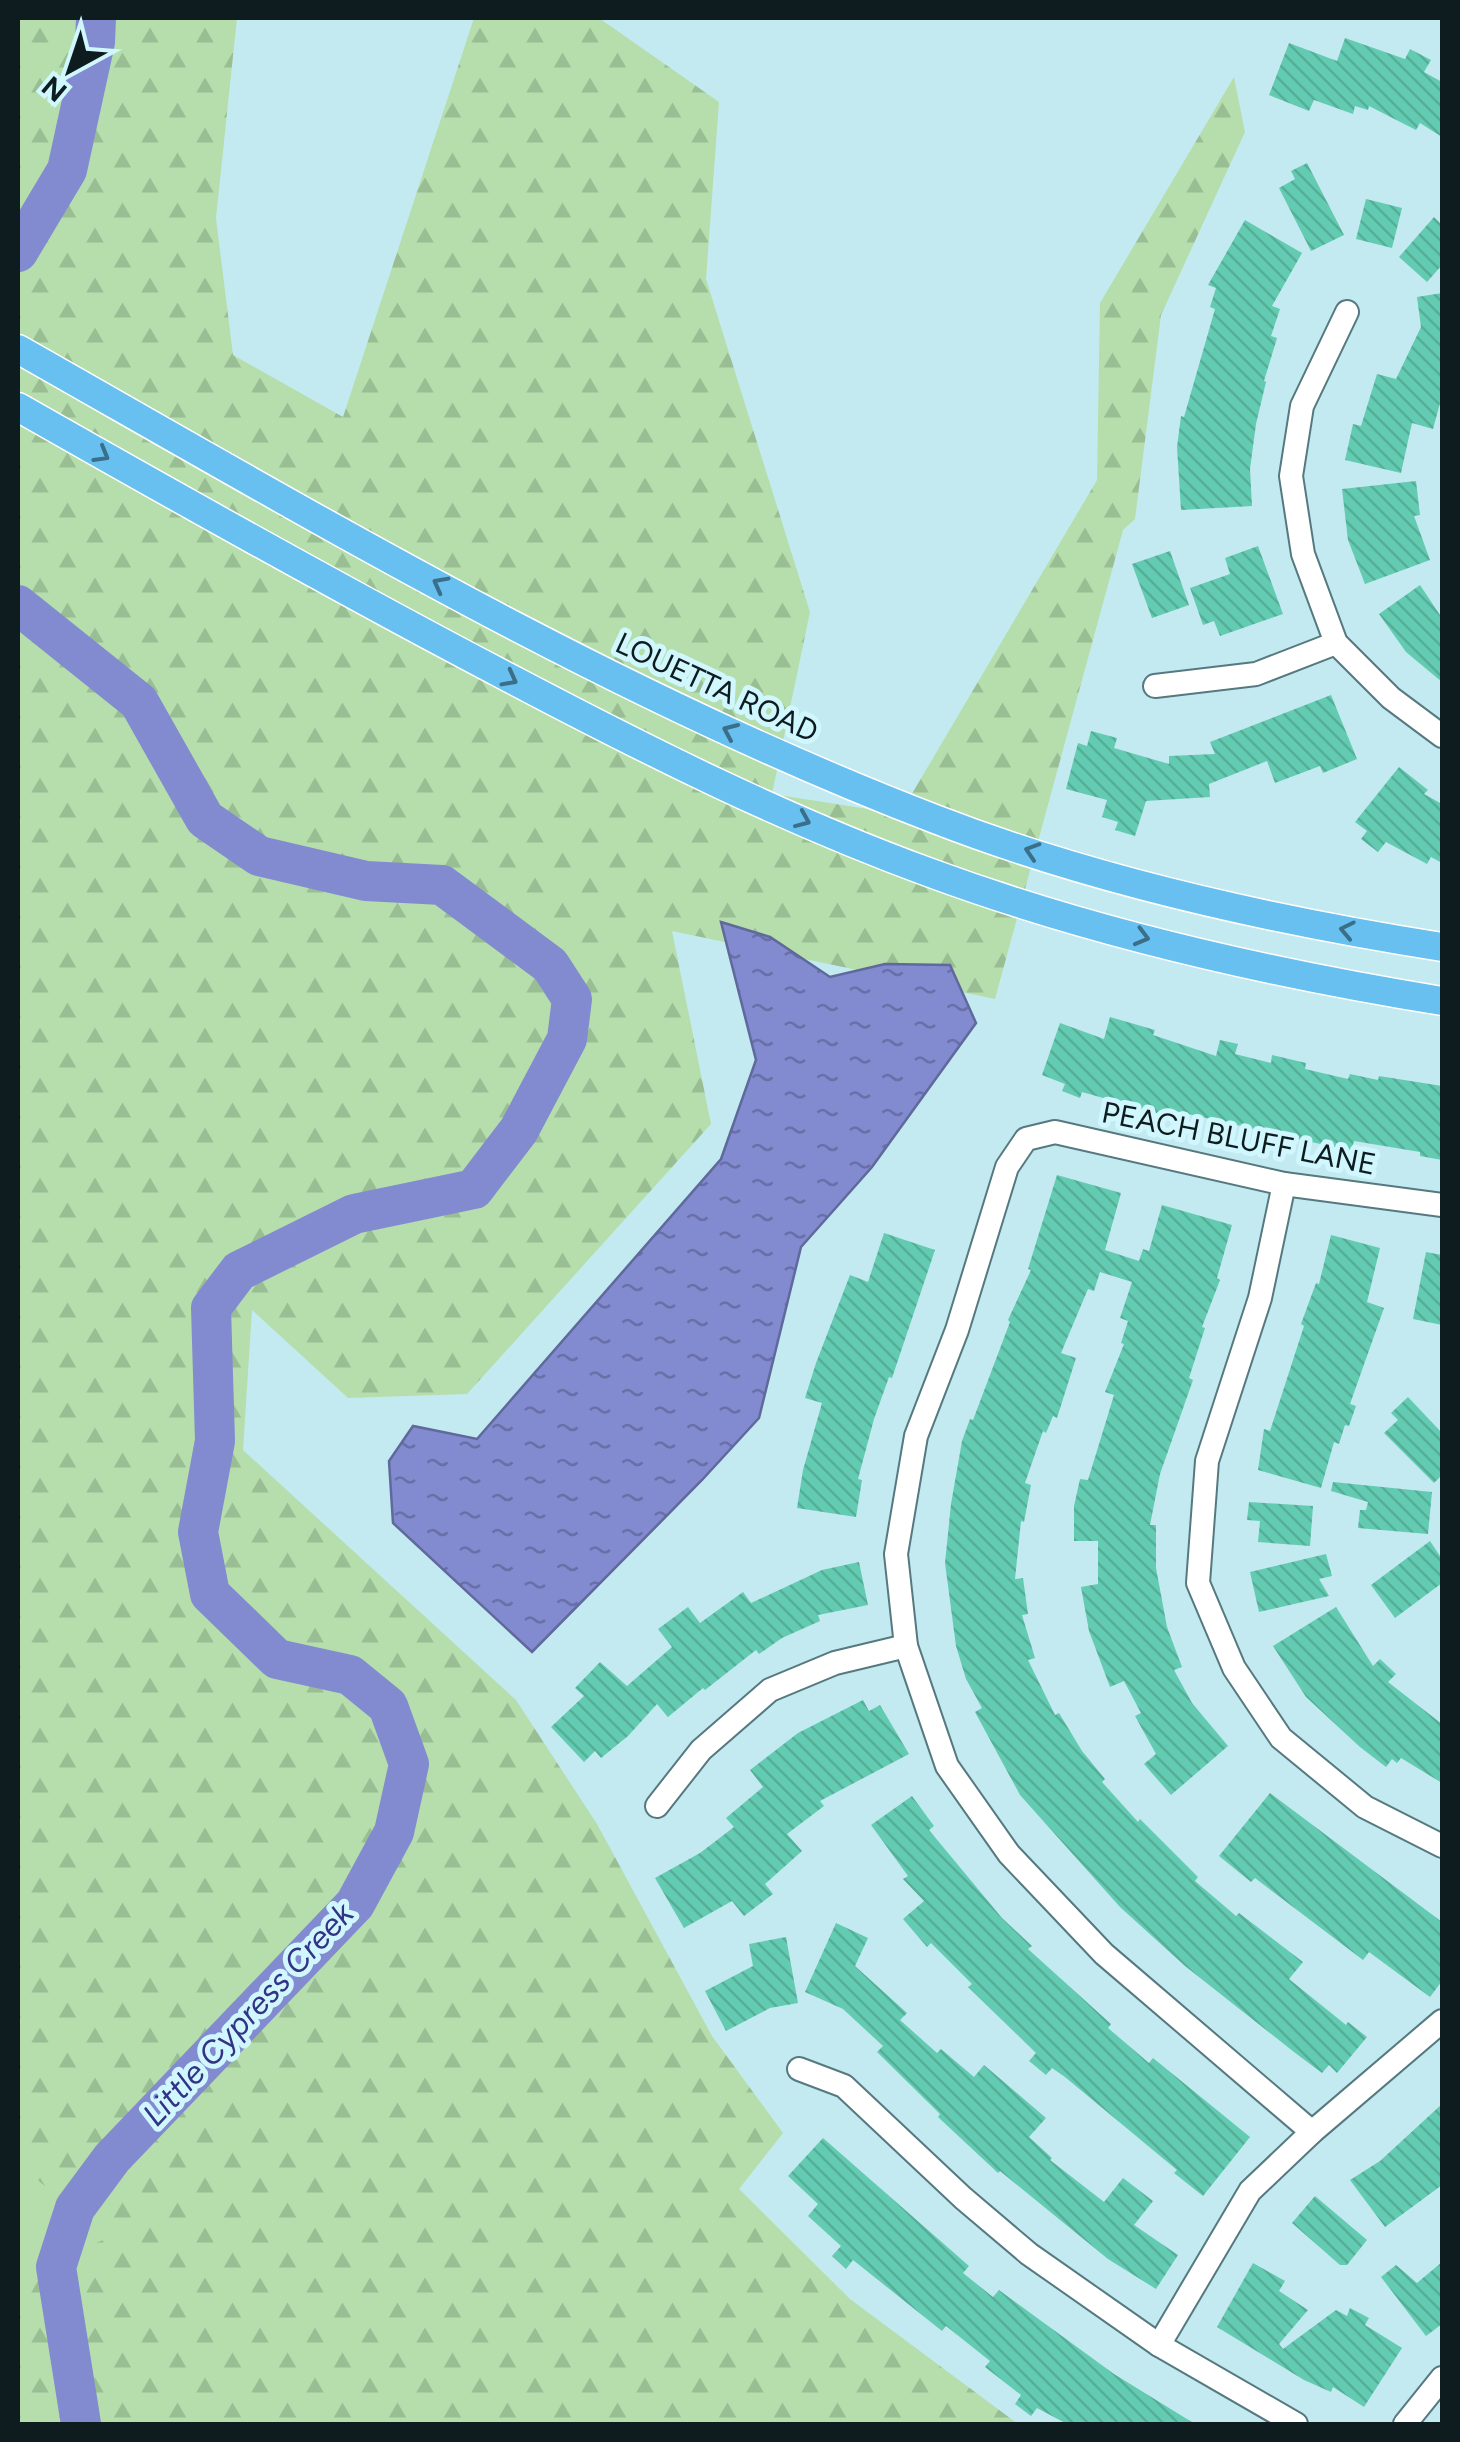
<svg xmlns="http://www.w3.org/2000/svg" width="1460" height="2442" viewBox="0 0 1460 2442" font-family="Figtree,sans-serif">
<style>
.forest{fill:url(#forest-firs)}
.green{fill:#b5deac}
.water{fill:url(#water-ripples);stroke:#5f699b;stroke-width:2.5}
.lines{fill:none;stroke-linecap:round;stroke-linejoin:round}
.river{stroke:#828ad0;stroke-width:40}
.building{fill:url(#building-back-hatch)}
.minor-casing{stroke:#55797f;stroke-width:26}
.major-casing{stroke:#fff;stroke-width:31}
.minor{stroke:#fff;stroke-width:22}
.major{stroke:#68c0f1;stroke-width:28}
.oneway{stroke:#3b6e88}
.labels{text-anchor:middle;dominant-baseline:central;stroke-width:10;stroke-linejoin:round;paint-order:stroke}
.street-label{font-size:30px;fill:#0e1c1f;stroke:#d0f7fe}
.water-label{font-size:32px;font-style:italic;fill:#333285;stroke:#d0f7fe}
</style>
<defs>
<pattern id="forest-firs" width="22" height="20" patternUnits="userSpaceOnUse" patternTransform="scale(2.5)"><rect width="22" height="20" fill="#b5deac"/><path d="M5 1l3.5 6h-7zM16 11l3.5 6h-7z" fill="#9abe94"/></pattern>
<pattern id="water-ripples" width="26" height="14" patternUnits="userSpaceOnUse" patternTransform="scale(2.5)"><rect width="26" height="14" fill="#828ad0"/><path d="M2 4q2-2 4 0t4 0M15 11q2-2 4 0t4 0" fill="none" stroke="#6970a8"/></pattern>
<pattern id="building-back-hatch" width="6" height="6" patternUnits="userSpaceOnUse" patternTransform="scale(2.5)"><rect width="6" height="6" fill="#63cbb1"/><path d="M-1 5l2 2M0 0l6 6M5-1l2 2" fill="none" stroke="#55ae98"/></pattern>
</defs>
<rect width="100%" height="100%" fill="#c3eaf0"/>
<path class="forest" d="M18 18H237L216 218 233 355 343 417 474 18H599L719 102 706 279 810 612 772 794 900 814 1097 480 1100 303 1234 77 1245 132 1161 315 1135 519 1123 530 995 999 672 931 711 1124 467 1394 348 1398 252 1310 243 1450 516 1700 597 1824 712 2036 783 2133 739 2189 850 2299 1018 2424H18Z"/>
<path class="green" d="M18 2164 108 2238 18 2275Z"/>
<path class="water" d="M721 922 770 937 830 977 885 964 950 965 976 1023 872 1167 801 1247 759 1418 702 1480 532 1652 393 1523 389 1461 413 1426 477 1439 721 1159 756 1060Z"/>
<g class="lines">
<g class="river">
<path d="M18 252 67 170 95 42 96 18"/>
<path d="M18 605 139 702 205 819 259 856 366 881 442 885 550 965 572 999 567 1039 519 1130 474 1189 354 1214 239 1271 211 1308 215 1441 198 1532 210 1594 277 1659 350 1675 388 1706 409 1764 394 1832 355 1904 112 2158 75 2208 56 2267 81 2424"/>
</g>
</g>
<g class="building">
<path d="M1345 38 1405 59 1410 49 1431 60 1424 72 1442 82V137L1420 123 1416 130 1369 106 1368 110 1355 106 1353 114 1314 100 1309 111 1269 95 1289 43 1337 61Z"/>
<path d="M1307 163 1344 235 1311 251 1279 188 1295 179 1291 171Z"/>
<path d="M1366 199 1402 208 1392 248 1356 239Z"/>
<path d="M1434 217 1442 225V265L1427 282 1399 257Z"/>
<path d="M1245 220 1302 253 1272 306 1280 309 1271 336 1277 338 1264 381 1266 382 1256 424 1250 469 1252 506 1181 510 1177 447 1181 416 1184 417 1215 309 1210 307 1216 288 1208 285Z"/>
<path d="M1442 293V396L1433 429 1412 423 1401 473 1345 460 1353 424 1361 426 1377 374 1396 379 1421 327 1417 297Z"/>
<path d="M1416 481 1420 515 1414 516 1430 560 1365 584 1348 540 1342 489Z"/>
<path d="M1258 546 1283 614 1220 636 1214 621 1203 625 1190 588 1230 574 1225 558Z"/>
<path d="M1170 551 1189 605 1152 618 1132 564Z"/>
<path d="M1420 585 1442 618V682L1406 652 1379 614Z"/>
<path d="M1331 695 1357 759 1323 773 1320 766 1275 783 1267 761 1209 784 1210 797 1146 801 1135 836 1115 830 1118 822 1102 817 1107 800 1066 789 1078 743 1087 746 1091 731 1117 738 1114 748 1169 764V756L1215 754 1210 742Z"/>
<path d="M1399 767 1428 790 1424 794 1442 804V863L1431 857 1427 864 1386 842 1378 852 1361 839 1367 831 1355 822Z"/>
<path d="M1110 1017 1155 1030 1153 1035 1216 1056 1220 1040 1238 1044 1235 1054 1271 1063 1272 1055 1306 1063 1305 1069 1348 1079 1350 1074 1378 1080 1379 1076 1442 1086V1160L1420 1156V1152L1354 1141 1351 1151 1175 1111 1174 1118 1082 1092 1080 1098 1062 1091 1065 1084 1042 1075 1060 1023 1104 1039Z"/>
<path d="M1057 1175 1121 1193 1105 1250 1139 1261 1143 1249 1149 1251 1162 1205 1232 1225 1217 1278 1220 1280 1202 1327 1205 1328 1189 1378 1193 1380 1160 1474 1150 1525H1156V1568L1167 1627 1182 1667 1174 1670 1192 1703 1228 1746 1171 1795 1144 1764 1156 1754 1135 1716 1141 1713 1124 1681 1110 1687 1089 1631 1081 1587 1098 1584V1541H1074V1506L1080 1479 1088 1480 1114 1395 1105 1392 1124 1344 1121 1343 1128 1321 1120 1318 1132 1282 1100 1272 1094 1291 1088 1289 1061 1353 1076 1358 1057 1418 1053 1416 1046 1433 1043 1431 1025 1483 1031 1485 1024 1522 1021 1521 1015 1579 1023 1578 1028 1614 1022 1615 1035 1658 1028 1660 1055 1715 1059 1713 1082 1751 1105 1779 1102 1782 1138 1822 1140 1819 1198 1877 1195 1881 1236 1916 1239 1913 1303 1962 1289 1979 1346 2025 1348 2022 1367 2037 1337 2073 1329 2065 1322 2073 1294 2052 1185 1966 1120 1907 1020 1795 975 1712 982 1708 966 1679 956 1646 945 1563 951 1504 962 1441 970 1419 973 1420 1010 1322 1008 1320 1031 1270 1028 1269Z"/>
<path d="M884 1233 935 1250 892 1378 889 1377 874 1419 858 1479 862 1480 856 1517 797 1508 803 1470 822 1403 805 1398 816 1363 850 1275 868 1282Z"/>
<path d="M1331 1235 1380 1248 1367 1302 1384 1308 1350 1404 1356 1406 1349 1426 1345 1425 1339 1444 1334 1442 1321 1488 1258 1470 1264 1429 1270 1431 1304 1326 1301 1324 1316 1283 1319 1284Z"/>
<path d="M1426 1252 1442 1255V1325L1413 1319Z"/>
<path d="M1408 1397 1442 1433V1475L1434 1483 1384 1433 1398 1420 1391 1413Z"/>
<path d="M1333 1482 1432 1492 1428 1534 1358 1528 1360 1510H1366L1368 1502 1331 1491Z"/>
<path d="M1249 1502 1313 1506 1310 1546 1258 1542 1260 1521 1247 1520Z"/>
<path d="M1430 1541 1442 1559V1583L1395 1618 1371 1585Z"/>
<path d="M1326 1554 1332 1576 1319 1579 1329 1596 1259 1612 1250 1572Z"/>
<path d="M859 1562 868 1605 818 1615 820 1621 782 1638 759 1654 756 1650 705 1690 703 1688 668 1717 657 1704 628 1736 601 1758 595 1751 584 1762 551 1727 584 1696 575 1688 600 1662 627 1686 672 1647 658 1629 688 1607 700 1623 743 1592 751 1603 822 1570Z"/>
<path d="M1336 1607 1373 1666 1380 1659 1396 1674 1388 1682 1442 1724V1783L1401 1758 1397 1763 1392 1759 1386 1767 1360 1747 1306 1697 1273 1646Z"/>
<path d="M863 1700 869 1711 880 1705 909 1754 820 1801 824 1806 787 1834 802 1851 765 1884 773 1894 744 1916 732 1901 684 1928 655 1878 700 1853 734 1827 726 1818 763 1787 750 1770 798 1733Z"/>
<path d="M1270 1793 1442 1922V1981L1430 1997 1369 1952 1363 1960 1255 1878 1251 1882 1219 1856Z"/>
<path d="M912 1796 934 1826 929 1830 1002 1918 1032 1946 1028 1949 1111 2024 1108 2028 1149 2063 1153 2058 1250 2137 1203 2196 1174 2173 1177 2170 1065 2077 1052 2068 1046 2075 1029 2061 1036 2053 968 1987 972 1984 931 1943 927 1947 903 1919 924 1901 903 1879 908 1876 871 1825Z"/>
<path d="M836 1923 868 1938 855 1966 907 2013 900 2020 937 2053 941 2049 974 2077 984 2065 1046 2118 1029 2137 1052 2158 1050 2160 1104 2202 1123 2178 1153 2201 1134 2225 1178 2255 1156 2289 1108 2259 1000 2171 998 2173 938 2117 940 2114 877 2052 883 2046 843 2009 805 1992Z"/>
<path d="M786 1937 798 2003 770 2008 726 2031 705 1991 753 1966 749 1944Z"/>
<path d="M1442 2104V2185L1385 2227 1350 2180 1380 2161Z"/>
<path d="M823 2138 969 2266 963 2273 993 2297 999 2290 1114 2374 1195 2424H1067L1037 2408 1031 2416 1015 2404 1021 2395 985 2367 990 2361 946 2326 942 2331 853 2260 846 2269 832 2256 841 2246 808 2216 818 2204 788 2176Z"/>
<path d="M1315 2196 1367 2240 1347 2265H1340L1292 2223Z"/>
<path d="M1442 2262V2324L1426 2336 1381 2277 1396 2265 1417 2283Z"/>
<path d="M1253 2263 1285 2281 1279 2291 1308 2310 1279 2344 1283 2349 1336 2310 1347 2316 1350 2308 1369 2318 1365 2325 1402 2348 1364 2407 1333 2387 1331 2392 1304 2380 1217 2327Z"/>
</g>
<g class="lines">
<g class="minor-casing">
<g id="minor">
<path d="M1347 312 1302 406 1291 476 1303 554 1336 643 1391 698 1442 736"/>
<path d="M1155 686 1256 674 1336 643"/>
<path d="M1284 1184 1260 1298 1207 1461 1198 1583 1234 1668 1281 1738 1365 1807 1442 1846"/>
<path d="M657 1806 701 1750 770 1690 835 1663 906 1646"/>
<path d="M799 2069 844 2086 963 2198 1029 2254 1159 2345 1296 2424"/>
<path d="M1312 2132 1104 1954 1009 1854 947 1766 906 1646 896 1554 916 1436 957 1330 1007 1167 1026 1139 1055 1132 1284 1184 1442 1205"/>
<path d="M1159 2345 1250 2191 1312 2132 1442 2021"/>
<path d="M1405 2424 1442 2378"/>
</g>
</g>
<g class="major-casing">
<g id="major">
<path d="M18 349C316 518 614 696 935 819 1092 880 1277 921 1442 947"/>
<path d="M18 407C183 501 348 594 517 682 650 752 786 820 928 872 1093 933 1269 973 1442 1001"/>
</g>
</g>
<use href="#minor" class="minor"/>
<use href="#major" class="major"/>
</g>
<defs><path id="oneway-chevron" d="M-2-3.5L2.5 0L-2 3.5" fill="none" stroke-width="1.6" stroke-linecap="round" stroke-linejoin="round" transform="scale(2.5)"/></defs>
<g class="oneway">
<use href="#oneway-chevron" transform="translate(102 455) rotate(30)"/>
<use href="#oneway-chevron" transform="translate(440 584) rotate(-152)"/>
<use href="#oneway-chevron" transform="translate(510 679) rotate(28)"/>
<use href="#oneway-chevron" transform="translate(730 731) rotate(-156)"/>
<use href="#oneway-chevron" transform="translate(803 820) rotate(23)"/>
<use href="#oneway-chevron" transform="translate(1032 851) rotate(-162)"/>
<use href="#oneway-chevron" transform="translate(1347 930) rotate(-168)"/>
<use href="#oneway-chevron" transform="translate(1142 937) rotate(15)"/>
</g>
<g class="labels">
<g class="street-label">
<text transform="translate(717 687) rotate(25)">LOUETTA ROAD</text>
<text transform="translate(1239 1138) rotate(11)">PEACH BLUFF LANE</text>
</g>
<g class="water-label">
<text transform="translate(248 2014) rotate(-47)">Little Cypress Creek</text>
</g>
</g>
<rect width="1460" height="2442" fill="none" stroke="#0e1c1f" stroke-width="40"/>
<g transform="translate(70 70) rotate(220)" stroke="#d0f7fe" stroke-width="8" paint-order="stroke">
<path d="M0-8L18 38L0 25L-18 38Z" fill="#0e1c1f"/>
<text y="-15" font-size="28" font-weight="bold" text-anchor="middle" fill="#0e1c1f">N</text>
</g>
</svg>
